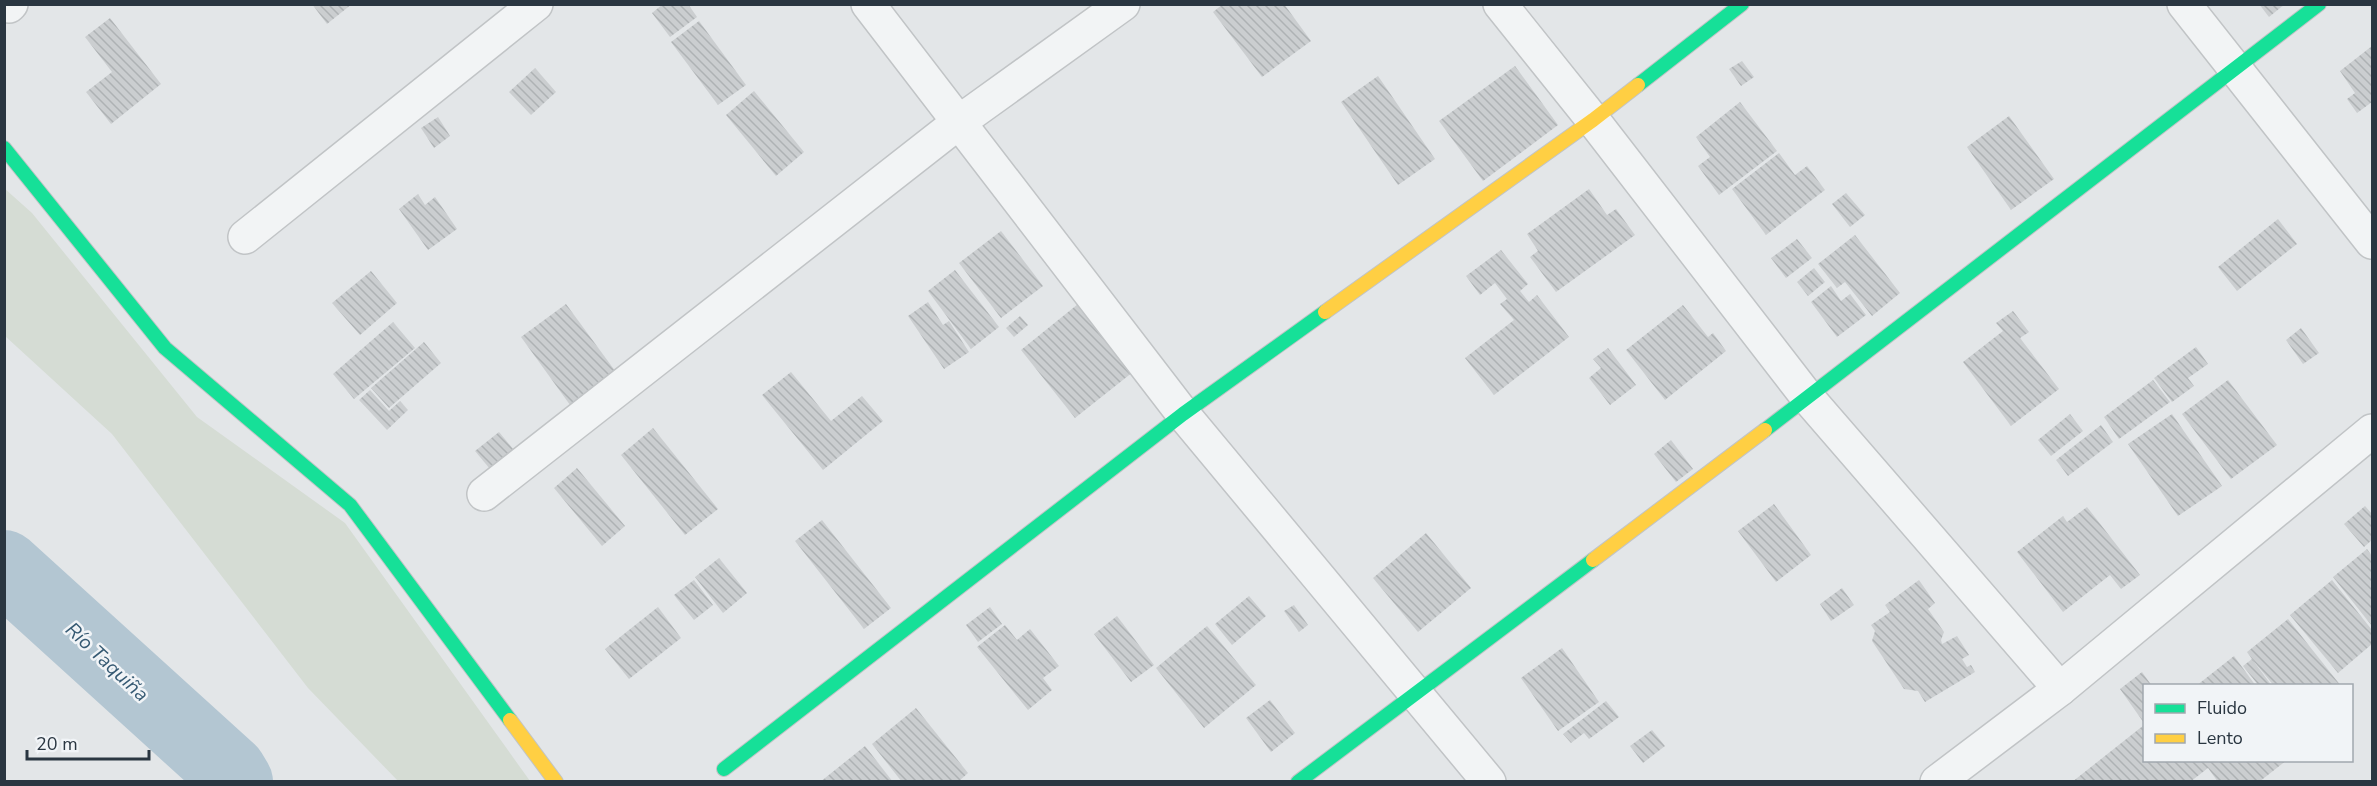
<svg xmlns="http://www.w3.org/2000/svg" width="2377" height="786" viewBox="0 0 2377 786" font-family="'Nunito Sans',sans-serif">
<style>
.green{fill:#d5dcd4}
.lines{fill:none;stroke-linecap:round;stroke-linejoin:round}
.river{stroke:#b3c6d2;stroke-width:74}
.building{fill:url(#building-back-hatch)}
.street-casing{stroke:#c1c4c6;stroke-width:36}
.fast-casing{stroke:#c1c4c6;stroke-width:16}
.slow-casing{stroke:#c1c4c6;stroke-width:16}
.street{stroke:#f2f4f5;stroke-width:33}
.fast{stroke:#16e098;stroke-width:14}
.slow{stroke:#ffcf43;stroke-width:14}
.labels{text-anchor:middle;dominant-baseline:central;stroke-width:5;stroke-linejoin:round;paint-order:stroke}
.water-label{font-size:20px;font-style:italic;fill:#365a73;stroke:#f1f4f7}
</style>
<defs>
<pattern id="building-back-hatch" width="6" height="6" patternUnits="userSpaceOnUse" patternTransform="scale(1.5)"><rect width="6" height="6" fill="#cbced0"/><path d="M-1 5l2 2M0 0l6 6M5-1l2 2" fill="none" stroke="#aeb2b4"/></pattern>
</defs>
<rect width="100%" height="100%" fill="#e3e6e8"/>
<path class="green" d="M4 188 32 213 197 417 345 523 530 781H398L308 688 112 434 5 336Z"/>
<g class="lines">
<path class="river" d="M4 567 230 772 236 782"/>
</g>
<g class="building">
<path d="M312 4H352L327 24Z"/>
<path d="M663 4H688L697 17 670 37 652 13Z"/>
<path d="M1223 4H1284L1311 41 1262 77 1213 12Z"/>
<path d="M2259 4H2285L2269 17Z"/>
<path d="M110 18 161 84 111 124 86 92 112 72 85 37Z"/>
<path d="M699 21 746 85 718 105 671 42Z"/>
<path d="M2372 46V102L2357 113 2347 99 2355 93 2340 71Z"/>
<path d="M1742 61 1754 77 1741 86 1729 69Z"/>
<path d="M1515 66 1558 125 1483 181 1439 121Z"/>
<path d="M535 68 556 92 531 115 509 92Z"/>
<path d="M1378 76 1435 159 1398 185 1341 102Z"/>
<path d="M754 91 804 152 776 176 726 115Z"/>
<path d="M1740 102 1777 151 1719 195 1698 166 1710 157 1696 137Z"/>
<path d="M2009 116 2054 179 2011 210 1967 147Z"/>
<path d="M438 117 450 136 434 148 421 128Z"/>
<path d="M1779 153 1795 175 1807 166 1825 190 1766 235 1732 189Z"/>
<path d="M1589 189 1607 215 1616 209 1635 235 1556 292 1530 257 1538 251 1527 234Z"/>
<path d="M1846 193 1865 215 1850 227 1832 204Z"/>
<path d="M418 194 425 205 435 197 457 229 428 250 399 209Z"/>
<path d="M2278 219 2297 244 2237 291 2218 267Z"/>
<path d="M1001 231 1043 286 1001 318 959 263Z"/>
<path d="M1855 235 1900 293 1872 316 1845 282 1837 288 1818 264Z"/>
<path d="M1797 239 1812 258 1786 278 1771 258Z"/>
<path d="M1501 250 1528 284 1520 291 1529 302 1537 295 1569 337 1494 395 1465 358 1514 320 1500 304 1507 299 1495 283 1480 295 1466 276Z"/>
<path d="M1814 268 1825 282 1808 296 1797 282Z"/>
<path d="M955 270 999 327 971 349 928 291Z"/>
<path d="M371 271 397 303 360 335 332 303Z"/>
<path d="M1831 286 1841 301 1850 294 1866 315 1837 337 1811 302Z"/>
<path d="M1083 300 1138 368 1075 418 1021 350Z"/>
<path d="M928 302 943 325 949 321 969 352 944 369 908 316Z"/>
<path d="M566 304 624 383 578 416 521 337Z"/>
<path d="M1683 305 1708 337 1713 333 1726 351 1665 400 1626 350Z"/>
<path d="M2013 311 2029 332 2020 338 2059 389 2011 426 1963 362 2003 331 1996 323Z"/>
<path d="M1020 316 1028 325 1014 337 1006 328Z"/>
<path d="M393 322 415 348 354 399 333 374Z"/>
<path d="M2301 328 2319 353 2303 364 2286 340Z"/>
<path d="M424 342 441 363 389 408 371 388Z"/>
<path d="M2196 347 2208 364 2188 378 2194 386 2172 402 2154 378Z"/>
<path d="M1608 348 1636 385 1610 405 1589 378 1601 368 1593 359Z"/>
<path d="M791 372 831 421 862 396 883 421 823 470 762 395Z"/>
<path d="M2153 380 2170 402 2119 439 2104 417Z"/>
<path d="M2228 380 2277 445 2231 479 2182 414Z"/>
<path d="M370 390 389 411 400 401 408 410 387 430 359 400Z"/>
<path d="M2070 414 2083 431 2051 456 2038 440Z"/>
<path d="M2172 414 2222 486 2178 516 2128 444Z"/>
<path d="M2101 425 2113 442 2068 476 2056 460Z"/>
<path d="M653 428 718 509 685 535 621 455Z"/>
<path d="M499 432 519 456 495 475 475 451Z"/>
<path d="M1671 440 1693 469 1676 482 1654 454Z"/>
<path d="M577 468 625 526 602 546 554 488Z"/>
<path d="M1774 504 1811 555 1776 582 1738 531Z"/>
<path d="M2365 506 2372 514V540L2364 547 2344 524Z"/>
<path d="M2087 507 2140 575 2121 589 2110 575 2063 612 2017 552 2063 516 2067 522Z"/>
<path d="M822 520 891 608 864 629 795 541Z"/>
<path d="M1426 533 1471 588 1418 632 1373 578Z"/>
<path d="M2367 549 2372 556V626L2333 577Z"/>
<path d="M719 558 747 593 723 613 695 577Z"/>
<path d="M694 580 713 605 694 620 674 595Z"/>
<path d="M1919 580 1935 603 1928 609 1944 632 1941 640 1942 644 1957 636 1969 655 1962 659 1967 667 1971 665 1975 672 1925 702 1918 691 1904 689 1872 641 1875 631 1871 625 1890 612 1885 605Z"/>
<path d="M2332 580 2372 630V644L2338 673 2290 615Z"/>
<path d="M1842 588 1854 605 1831 621 1820 604Z"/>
<path d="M1249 596 1266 616 1232 645 1215 624Z"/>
<path d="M1294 605 1308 625 1299 632 1284 611Z"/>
<path d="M658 607 681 638 629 679 605 649Z"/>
<path d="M990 607 1002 624 978 642 966 625Z"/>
<path d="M1117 616 1154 665 1131 682 1094 634Z"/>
<path d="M2288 619 2341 686H2274L2252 659 2247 652Z"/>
<path d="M1005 625 1017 640 1030 629 1059 666 1043 678 1052 690 1028 710 977 647Z"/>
<path d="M1207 626 1256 685 1204 728 1156 668Z"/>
<path d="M1562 648 1599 702 1558 731 1521 678Z"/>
<path d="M2234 656 2256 686H2196Z"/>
<path d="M2252 659 2272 686H2259L2243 666Z"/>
<path d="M2142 672 2152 686H2144V723L2120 689Z"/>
<path d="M1270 700 1295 733 1271 752 1246 718Z"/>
<path d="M1606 701 1619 717 1589 739 1584 733 1571 743 1563 734Z"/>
<path d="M916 708 968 773 958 782H902L872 744Z"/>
<path d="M2144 725V760H2287L2259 782H2218L2208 768 2190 782H2072Z"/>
<path d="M1652 730 1665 746 1643 763 1630 746Z"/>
<path d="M865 746 893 782H820Z"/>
</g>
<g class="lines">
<g class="street-casing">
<g id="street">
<path d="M868 4 1183 414 1489 782"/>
<path d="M1500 4 1593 120 1808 398 2060 689"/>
<path d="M2184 4 2372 242"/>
<path d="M9 6 11 4"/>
<path d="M245 237 536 4"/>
<path d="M484 494 959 122 1123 4"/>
<path d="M1937 782 2060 689 2372 431"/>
</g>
</g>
<g class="fast-casing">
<g id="fast">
<path d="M1638 85 1742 4"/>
<path d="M4 148 165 348 350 505 510 720"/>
<path d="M1765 430 2319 4"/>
<path d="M724 769 1183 414 1325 312"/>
<path d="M1298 782 1593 560"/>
</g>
</g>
<g class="slow-casing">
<g id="slow">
<path d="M1325 312 1593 120 1638 85"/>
<path d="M1593 560 1765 430"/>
<path d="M510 720 556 782"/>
</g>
</g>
<use href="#street" class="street"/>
<use href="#fast" class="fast"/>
<use href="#slow" class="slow"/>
</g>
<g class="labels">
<g class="water-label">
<text transform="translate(107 662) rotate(43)">Río Taquiña</text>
</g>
</g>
<rect width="2377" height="786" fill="none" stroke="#2a3641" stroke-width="12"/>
<rect x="2143" y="684" width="210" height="78" fill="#f1f4f7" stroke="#a1a8ae" stroke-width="1.5"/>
<rect x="2155" y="704" width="30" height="9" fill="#16e098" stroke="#a1a8ae" stroke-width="1.5"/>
<text x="2197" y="714" font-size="18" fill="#2a3641">Fluido</text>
<rect x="2155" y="734" width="30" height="9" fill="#ffcf43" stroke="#a1a8ae" stroke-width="1.5"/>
<text x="2197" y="744" font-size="18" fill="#2a3641">Lento</text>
<path d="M27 750v9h122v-9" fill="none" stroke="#2a3641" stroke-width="3"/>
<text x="36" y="750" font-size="18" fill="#2a3641" stroke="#f1f4f7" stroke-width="4.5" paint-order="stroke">20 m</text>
</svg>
